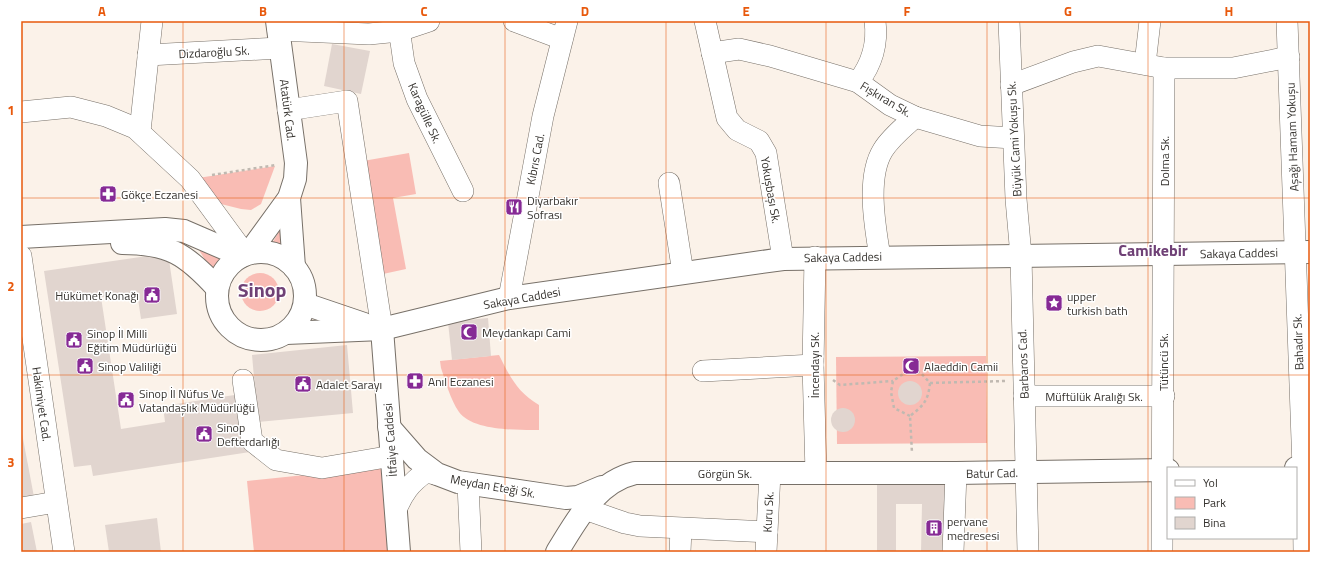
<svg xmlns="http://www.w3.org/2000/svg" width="1331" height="573" viewBox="0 0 1331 573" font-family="'Titillium Web',sans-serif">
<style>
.green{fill:#f9bcb4}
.building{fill:#e1d5cf}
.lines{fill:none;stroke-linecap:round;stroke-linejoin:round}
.minor-casing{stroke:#777068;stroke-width:22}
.major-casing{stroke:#777068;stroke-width:24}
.highway-casing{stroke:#777068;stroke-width:24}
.path{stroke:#c0b9b1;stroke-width:2.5;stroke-dasharray:3 3;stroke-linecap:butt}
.minor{stroke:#fff;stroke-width:21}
.major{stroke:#fff;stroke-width:22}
.highway{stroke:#fff;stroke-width:22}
.grid{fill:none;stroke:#e8590c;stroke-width:1;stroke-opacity:0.55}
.labels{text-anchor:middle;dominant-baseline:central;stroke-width:3;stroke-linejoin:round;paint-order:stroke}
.street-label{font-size:12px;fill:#373430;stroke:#fff}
.poi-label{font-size:12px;fill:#373430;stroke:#fff;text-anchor:start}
.district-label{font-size:16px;font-weight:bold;fill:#6f4176;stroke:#fff}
.town-label{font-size:20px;font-weight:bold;fill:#6f4176;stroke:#fff}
.neatline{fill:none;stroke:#e8590c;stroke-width:1.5}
.grid-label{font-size:13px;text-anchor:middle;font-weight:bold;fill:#e8590c}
</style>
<rect width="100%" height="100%" fill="#fbf2e9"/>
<g class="green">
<path d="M409 153 416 194 393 198 406 269 383 274 363 161Z"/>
<path d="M275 166 261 204 251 210 241 209 221 204 198 178Z"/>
<path d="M285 221 292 259 270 247Z"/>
<path d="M199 250 223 255 213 273Z"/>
<circle cx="260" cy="292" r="19"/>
<path d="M499 355C510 377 518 393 539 405V430C517 430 473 431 459 412 450 399 446 382 441 368L440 361Z"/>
<path d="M986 356 987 443 837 444 836 357Z"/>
<path d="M392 466 399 552H254L247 481Z"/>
</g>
<g class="building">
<path d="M332 44 370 51 361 94 324 86Z"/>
<path d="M168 253 177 314 141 319 137 292 101 297 121 429 165 422 163 406 241 394 250 452 93 476 91 465 74 467 44 271Z"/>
<path d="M488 318 491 356 452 360 448 322Z"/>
<path d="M347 345 353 413 258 422 252 355Z"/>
<circle cx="910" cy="393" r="12"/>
<circle cx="843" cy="420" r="12"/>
<path d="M21 428 34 497 21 499Z"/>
<path d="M877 485H946L947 552H921L922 504H896V552H877Z"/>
<path d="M157 518 161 552H109L105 525Z"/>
<path d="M31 522 37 552H21V524Z"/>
</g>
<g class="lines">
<g class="minor-casing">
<g id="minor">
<path d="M398 21 404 63 417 99 463 191"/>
<path d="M514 21 562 39"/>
<path d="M705 21 727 118 737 130 759 141 766 153 783 259"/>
<path d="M1009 21 1016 199 1021 256 1028 552"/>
<path d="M1287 21 1303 468 1304 552"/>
<path d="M278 30 369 34 399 31 429 21"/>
<path d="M712 53 739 49 770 56 858 82 890 105 915 117 980 136 1013 138"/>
<path d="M148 55 280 48"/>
<path d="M1145 64 1150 21"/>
<path d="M858 82C872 64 878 44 875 21"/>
<path d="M1011 85 1073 62 1098 56 1164 68H1233L1289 57"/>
<path d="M288 110 347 101 382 329"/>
<path d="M21 112 71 107 106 116 135 128 190 179 245 254"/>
<path d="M140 131 152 21"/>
<path d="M669 183 683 273"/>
<path d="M21 256 64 552"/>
<path d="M815 257 813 365 816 473"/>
<path d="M880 257C875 227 866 177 883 150 891 137 904 127 915 117"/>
<path d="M509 298 543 116 567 21"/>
<path d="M703 371 813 365"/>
<path d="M243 380 252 441 276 460 322 468 392 456"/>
<path d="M1024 396H1164"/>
<path d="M468 484 471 552"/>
<path d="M21 508 56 502"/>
<path d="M585 509 625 523 640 526 767 532"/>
<path d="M396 510C403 493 410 483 426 472L435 474"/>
<path d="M680 552 681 529"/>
<path d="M766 552 770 473"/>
<path d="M953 552 956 473"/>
<path d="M1162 552 1164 68"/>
</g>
</g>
<g class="major-casing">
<g id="major">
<path d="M289 198 294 267"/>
<path d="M21 237 165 229 184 231 242 256"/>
<path d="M122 243C169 243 186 254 217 288"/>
<path d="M249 253 289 198 295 179 296 163 277 21"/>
<path d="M382 329 399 552"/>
<path d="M389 427 417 459 437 474 458 482 566 498 578 497 602 487"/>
<path d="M1296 468H1310"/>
<path d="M557 552C577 520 596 482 635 473H956L1168 470"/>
</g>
</g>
<g class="highway-casing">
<g id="highway">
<circle cx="261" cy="296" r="44"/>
<path d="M305 304 364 324"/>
<path d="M286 333 382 329 509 298 783 259 1310 252"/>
</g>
</g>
<g class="path">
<path d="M212 175 276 165"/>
<path d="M833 380 840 385 893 381"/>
<path d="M930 383 1005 381"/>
<path d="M910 416 894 408 891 392 893 381 906 372H920L930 383C928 401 924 405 910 416L912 453"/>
</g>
<use href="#minor" class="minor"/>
<use href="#major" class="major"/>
<use href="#highway" class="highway"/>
</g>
<path class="grid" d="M183 21V552M344 21V552M505 21V552M666 21V552M826 21V552M987 21V552M1148 21V552M21 198H1310M21 375H1310"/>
<defs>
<g id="pharmacy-square" transform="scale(0.9)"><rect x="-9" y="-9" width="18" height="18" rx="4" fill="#862a95" stroke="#fff"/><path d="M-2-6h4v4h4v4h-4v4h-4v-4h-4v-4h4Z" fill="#fff"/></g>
<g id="restaurant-square" transform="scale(0.9)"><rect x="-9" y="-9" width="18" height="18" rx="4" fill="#862a95" stroke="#fff"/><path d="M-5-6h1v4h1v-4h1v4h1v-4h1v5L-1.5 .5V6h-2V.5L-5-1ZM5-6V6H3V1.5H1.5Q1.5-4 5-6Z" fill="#fff"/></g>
<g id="civic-square" transform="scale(0.9)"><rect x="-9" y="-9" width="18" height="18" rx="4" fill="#862a95" stroke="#fff"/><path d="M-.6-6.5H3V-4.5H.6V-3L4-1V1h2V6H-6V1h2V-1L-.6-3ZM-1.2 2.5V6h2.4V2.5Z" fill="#fff"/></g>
<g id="sight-square" transform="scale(0.9)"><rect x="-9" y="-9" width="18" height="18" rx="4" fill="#862a95" stroke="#fff"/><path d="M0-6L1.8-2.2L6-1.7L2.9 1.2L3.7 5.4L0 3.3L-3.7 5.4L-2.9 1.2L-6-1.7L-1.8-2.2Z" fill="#fff"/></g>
<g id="mosque-square" transform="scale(0.9)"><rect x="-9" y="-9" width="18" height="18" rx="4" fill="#862a95" stroke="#fff"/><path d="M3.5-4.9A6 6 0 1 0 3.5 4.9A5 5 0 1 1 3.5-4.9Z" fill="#fff"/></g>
<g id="building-square" transform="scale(0.9)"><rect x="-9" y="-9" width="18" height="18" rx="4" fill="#862a95" stroke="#fff"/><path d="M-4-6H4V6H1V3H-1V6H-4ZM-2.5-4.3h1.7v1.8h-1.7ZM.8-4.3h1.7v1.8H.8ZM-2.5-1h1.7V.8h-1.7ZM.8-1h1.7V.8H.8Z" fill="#fff"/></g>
</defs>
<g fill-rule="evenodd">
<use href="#pharmacy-square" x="108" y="194"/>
<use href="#restaurant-square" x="514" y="207"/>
<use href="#civic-square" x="152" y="295"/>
<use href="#sight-square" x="1054" y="303"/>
<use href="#mosque-square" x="469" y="332"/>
<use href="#civic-square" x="74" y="340"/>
<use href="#civic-square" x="85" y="366"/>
<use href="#mosque-square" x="911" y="366"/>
<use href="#pharmacy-square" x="415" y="381"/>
<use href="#civic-square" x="303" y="384"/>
<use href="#civic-square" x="126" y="400"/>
<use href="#civic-square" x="204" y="434"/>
<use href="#building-square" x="934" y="528"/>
</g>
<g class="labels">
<g class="street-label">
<text transform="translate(214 52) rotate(-3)">Dizdaroğlu Sk.</text>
<text transform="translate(886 99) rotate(31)">Fışkıran Sk.</text>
<text transform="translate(288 110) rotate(83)">Atatürk Cad.</text>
<text transform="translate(425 113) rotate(66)">Karagülle Sk.</text>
<text transform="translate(1292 137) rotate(-92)">Aşağı Hamam Yokuşu</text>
<text transform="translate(1014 139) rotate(-93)">Büyük Cami Yokuşu Sk.</text>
<text transform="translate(535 159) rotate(-79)">Kıbrıs Cad.</text>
<text transform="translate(1164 161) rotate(-90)">Dolma Sk.</text>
<text transform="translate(771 190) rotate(80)">Yokuşbaşı Sk.</text>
<text transform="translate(1239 253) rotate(-1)">Sakaya Caddesi</text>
<text transform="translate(843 257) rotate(-1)">Sakaya Caddesi</text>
<text transform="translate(522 298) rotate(-10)">Sakaya Caddesi</text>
<text transform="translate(1298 342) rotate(-92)">Bahadır Sk.</text>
<text transform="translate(1163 362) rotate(-90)">Tütüncü Sk.</text>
<text transform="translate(1023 364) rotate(-92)">Barbaros Cad.</text>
<text transform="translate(814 365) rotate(-90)">İncendayı SK.</text>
<text x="1094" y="396">Müftülük Aralığı Sk.</text>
<text transform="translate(42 404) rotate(82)">Hakimiyet Cad.</text>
<text transform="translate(390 440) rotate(-94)">İtfaiye Caddesi</text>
<text x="725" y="473">Görgün Sk.</text>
<text transform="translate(992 473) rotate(-1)">Batur Cad.</text>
<text transform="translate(493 486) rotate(10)">Meydan Eteği Sk.</text>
<text transform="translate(768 512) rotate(-87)">Kuru Sk.</text>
</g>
<g class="poi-label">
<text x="121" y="194">Gökçe Eczanesi</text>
<text x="527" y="200">Diyarbakır<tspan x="527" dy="14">Sofrası</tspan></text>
<text x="139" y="295" text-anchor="end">Hükümet Konağı</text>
<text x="1067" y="296">upper<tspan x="1067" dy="14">turkish bath</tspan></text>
<text x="482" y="332">Meydankapı Cami</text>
<text x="87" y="333">Sinop İl Milli<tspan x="87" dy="14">Eğitim Müdürlüğü</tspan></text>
<text x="98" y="366">Sinop Valiliği</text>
<text x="924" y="366">Alaeddin Camii</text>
<text x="428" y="381">Anıl Eczanesi</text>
<text x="316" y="384">Adalet Sarayı</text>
<text x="139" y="393">Sinop İl Nüfus Ve<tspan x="139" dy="14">Vatandaşlık Müdürlüğü</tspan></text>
<text x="217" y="427">Sinop<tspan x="217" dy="14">Defterdarlığı</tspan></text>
<text x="947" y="521">pervane<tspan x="947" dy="14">medresesi</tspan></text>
</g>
<g class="district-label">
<text x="1153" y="250">Camikebir</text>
</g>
<g class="town-label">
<text x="262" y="289">Sinop</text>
</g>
</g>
<rect width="1331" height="573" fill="none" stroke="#ffffff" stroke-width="44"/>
<rect x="1167" y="467" width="130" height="72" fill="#ffffff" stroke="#afaeac"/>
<rect x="1175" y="480" width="20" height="6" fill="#ffffff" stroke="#afaeac"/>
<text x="1203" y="487" font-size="12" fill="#373430">Yol</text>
<rect x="1175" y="497" width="20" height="12" fill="#f9bcb4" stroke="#afaeac"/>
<text x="1203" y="507" font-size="12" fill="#373430">Park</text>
<rect x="1175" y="517" width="20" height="12" fill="#e1d5cf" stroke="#afaeac"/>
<text x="1203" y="527" font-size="12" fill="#373430">Bina</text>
<rect x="22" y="22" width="1287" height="529" class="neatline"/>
<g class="grid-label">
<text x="102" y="16">A</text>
<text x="263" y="16">B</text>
<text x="424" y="16">C</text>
<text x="585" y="16">D</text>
<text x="746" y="16">E</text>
<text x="907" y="16">F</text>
<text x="1068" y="16">G</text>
<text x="1229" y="16">H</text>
<text x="11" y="115">1</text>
<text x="11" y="291">2</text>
<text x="11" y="467">3</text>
</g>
</svg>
